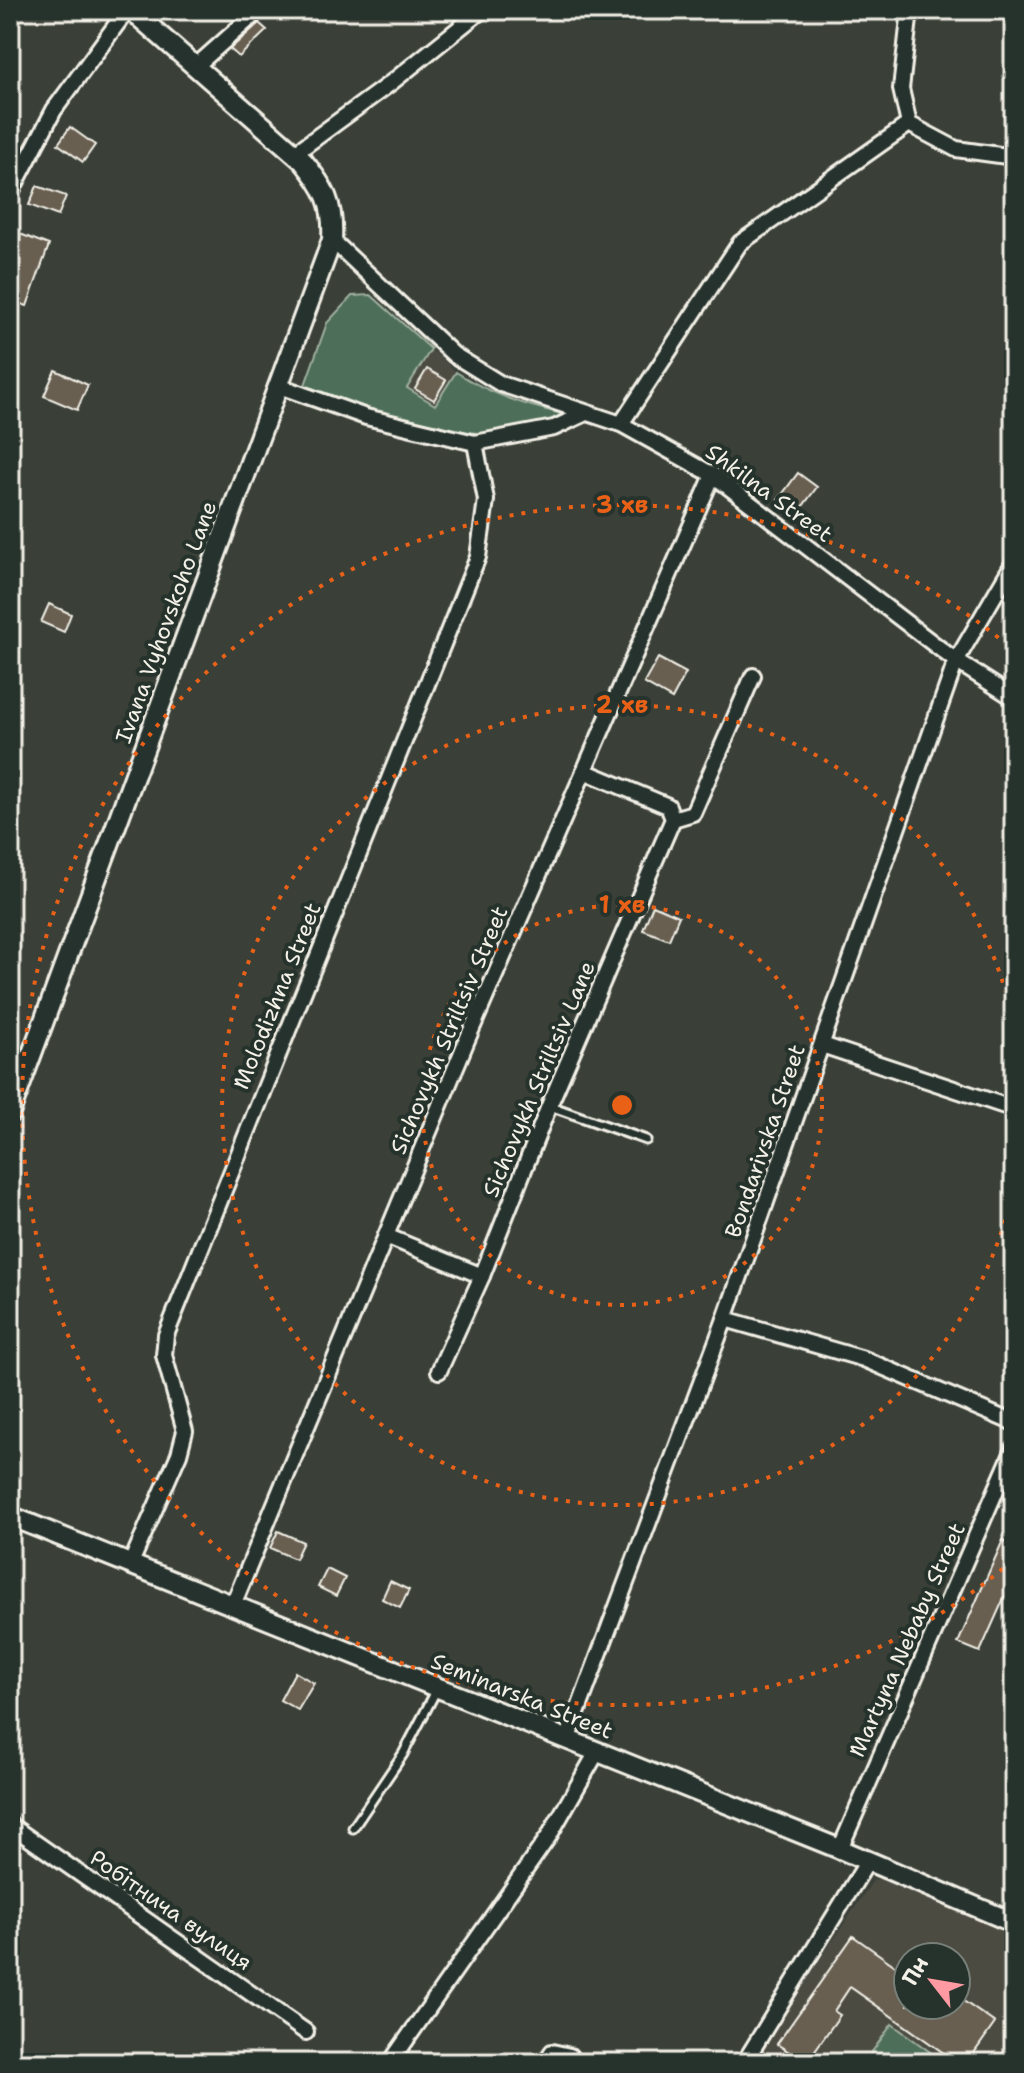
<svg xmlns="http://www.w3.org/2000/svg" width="1024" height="2073" viewBox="0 0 1024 2073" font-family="'Shantell Sans',sans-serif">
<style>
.built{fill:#4b4c43;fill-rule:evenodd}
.green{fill:#4d6e58;stroke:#a0b0a0;stroke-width:2}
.building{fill:#685f51;stroke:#f4f1e8;stroke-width:2}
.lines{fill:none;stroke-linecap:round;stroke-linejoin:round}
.lane-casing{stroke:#f4f1e8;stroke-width:13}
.street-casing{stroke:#f4f1e8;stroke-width:20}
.secondary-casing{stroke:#f4f1e8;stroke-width:24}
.lane{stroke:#26332d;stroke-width:7}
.street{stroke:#26332d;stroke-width:14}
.secondary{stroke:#26332d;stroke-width:18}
.ring{fill:none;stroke:#e96117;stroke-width:4;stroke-dasharray:4 8}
.labels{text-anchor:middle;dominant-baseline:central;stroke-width:8;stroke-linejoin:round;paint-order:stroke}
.street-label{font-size:22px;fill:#f4f1e8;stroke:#26332d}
.centre{fill:#e96117;stroke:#26332d;stroke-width:4}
.ring-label{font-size:24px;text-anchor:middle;font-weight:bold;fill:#e96117;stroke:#26332d;stroke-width:8;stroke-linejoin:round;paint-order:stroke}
</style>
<rect width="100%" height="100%" fill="#3a4038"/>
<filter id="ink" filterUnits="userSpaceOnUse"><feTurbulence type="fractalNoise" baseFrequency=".0125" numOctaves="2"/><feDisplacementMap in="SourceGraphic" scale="16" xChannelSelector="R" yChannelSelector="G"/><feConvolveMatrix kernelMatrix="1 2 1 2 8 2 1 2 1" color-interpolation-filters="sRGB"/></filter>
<g filter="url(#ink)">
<g class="built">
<path d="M431 349 456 372 435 405 406 388Z"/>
<path d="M883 1878 1014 1935V2063H945L892 2024 864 2063H750L873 1881ZM908 1957H956V2005H908Z"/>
</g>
<g class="green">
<path d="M371 295 431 349 407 388 435 405 456 372C492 395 521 404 562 414L563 421 492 435 461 431 349 404 305 385 327 323 352 296Z"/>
<path d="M892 2024 945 2063H864Z"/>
</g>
<g class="building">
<path d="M259 23 267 30 239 57 230 49Z"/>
<path d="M70 127 95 145 83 162 58 144Z"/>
<path d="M37 186 66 196 58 216 29 205Z"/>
<path d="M20 234 49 245 27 306 10 300V260Z"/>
<path d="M427 369 446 380 434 400 415 389Z"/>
<path d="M55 370 88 385 77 410 44 396Z"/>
<path d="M798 473 817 487 797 514 778 500Z"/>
<path d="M49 604 71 614 64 632 41 622Z"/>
<path d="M658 658 686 673 672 699 644 683Z"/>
<path d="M653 905 679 916 669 940 643 930Z"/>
<path d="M278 1531 303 1542 295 1559 270 1548Z"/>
<path d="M1003 1540 1014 1545V1576L980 1652 958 1643Z"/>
<path d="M327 1569 345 1578 336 1596 318 1587Z"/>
<path d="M390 1581 409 1590 400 1608 382 1599Z"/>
<path d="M295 1672 314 1683 298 1710 280 1700Z"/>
<path d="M853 1936 908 1975V2005H956V1996L995 2023 967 2063H958L850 1987 834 2011 840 2015 806 2063 777 2044Z"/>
</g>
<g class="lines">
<g class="lane-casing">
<g id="lane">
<path d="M550 1106 646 1140"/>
<path d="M353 1828 403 1754 437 1689"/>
</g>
</g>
<g class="street-casing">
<g id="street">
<path d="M910 10 901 89 909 124 956 149 1014 157"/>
<path d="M196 66 259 10"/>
<path d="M295 153 392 82 482 10"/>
<path d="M10 194 54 110 127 10"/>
<path d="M332 240 454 355 501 384 621 424 713 475 956 661 1014 698"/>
<path d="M279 386 366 417 475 443 554 428 584 414"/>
<path d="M621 424 740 243 909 124"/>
<path d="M673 819 693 813 753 676"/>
<path d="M822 1045 1014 1109"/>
<path d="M386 1236 482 1276 549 1106 673 819 668 806 584 771"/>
<path d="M725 1319 864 1359 1014 1423"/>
<path d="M439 1371 482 1276"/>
<path d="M131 1563 179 1454 185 1431 164 1355 166 1335 478 557 486 500 475 443"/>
<path d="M233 1605 467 1040 713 475"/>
<path d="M567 1740 725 1319 956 661 1014 562"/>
<path d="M10 1825 306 2032"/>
<path d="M840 1849 1014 1449"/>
<path d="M390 2063 549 1836 597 1752"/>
<path d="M545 2063 552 2052 570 2056"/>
<path d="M744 2063 868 1861"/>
</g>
</g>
<g class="secondary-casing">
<g id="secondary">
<path d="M10 1113 332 240C334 204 325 188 303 161L131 10"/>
<path d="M10 1516 840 1849 1014 1923"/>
</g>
</g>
<use href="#lane" class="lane"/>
<use href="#street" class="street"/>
<use href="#secondary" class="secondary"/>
</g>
</g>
<g class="ring">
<circle cx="622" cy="1105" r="200"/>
<path d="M1014 1185A400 400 0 1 1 1014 1025"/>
<path d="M1012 1561A600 600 0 1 1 1012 649"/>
</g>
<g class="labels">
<g class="street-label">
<text transform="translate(769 493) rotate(36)">Shkilna Street</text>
<text transform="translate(166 622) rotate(-70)">Ivana Vyhovskoho Lane</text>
<text transform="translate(277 996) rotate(-68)">Molodizhna Street</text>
<text transform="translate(449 1030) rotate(-67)">Sichovykh Striltsiv Street</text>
<text transform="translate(539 1079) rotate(-67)">Sichovykh Striltsiv Lane</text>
<text transform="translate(765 1141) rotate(-71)">Bondarivska Street</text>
<text transform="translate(907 1640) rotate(-66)">Martyna Nebaby Street</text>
<text transform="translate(522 1696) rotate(22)">Seminarska Street</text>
<text transform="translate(171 1910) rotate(35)">Робітнича вулиця</text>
</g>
</g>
<circle cx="622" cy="1105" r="12" class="centre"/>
<g class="ring-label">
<text x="622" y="513">3 хв</text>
<text x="622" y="713">2 хв</text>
<text x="622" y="913">1 хв</text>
</g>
<rect width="1024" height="2073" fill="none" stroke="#26332d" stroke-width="40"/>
<rect x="20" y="20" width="984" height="2033" fill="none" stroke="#f4f1e8" stroke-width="3" filter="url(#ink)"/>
<g transform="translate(932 1981) rotate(301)"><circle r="38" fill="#26332d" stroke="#787f78" stroke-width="2"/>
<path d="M0-6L14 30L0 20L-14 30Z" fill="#ff9aa2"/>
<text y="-12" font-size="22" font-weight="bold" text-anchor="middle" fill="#f4f1e8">Пн</text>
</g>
</svg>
